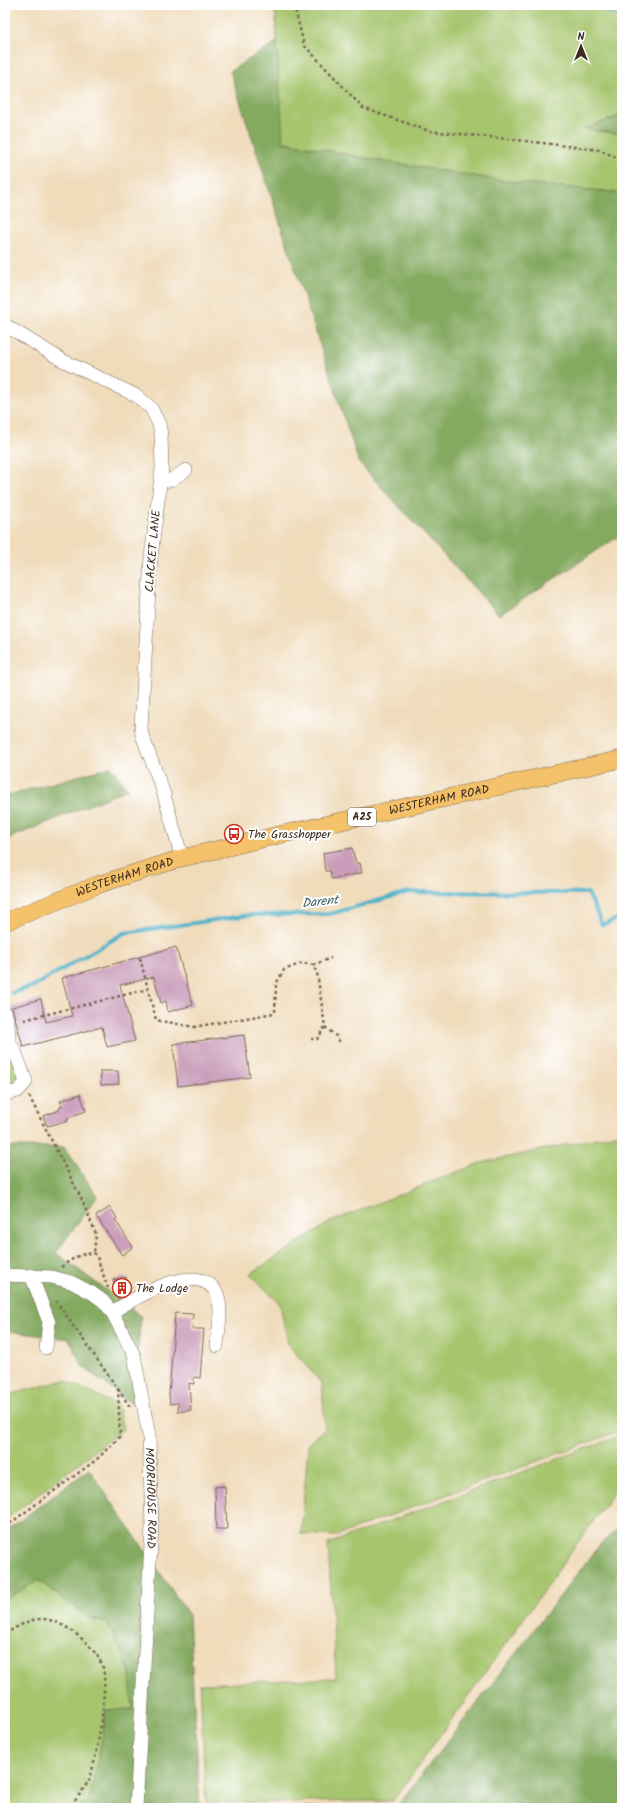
<svg xmlns="http://www.w3.org/2000/svg" width="627" height="1813" viewBox="0 0 627 1813" font-family="Kalam,sans-serif">
<style>
.green{fill:#a6c56d;stroke:#707846}
.forest{fill:#84aa60;stroke:#606a3f}
.water{fill:#4ab1c9;stroke:#426e74}
.lines{fill:none;stroke-linecap:round;stroke-linejoin:round}
.stream{stroke:#4ab1c9;stroke-width:4}
.building{fill:#ca9ebb}
.minor-casing{stroke:#7a6855;stroke-width:14}
.major-casing{stroke:#7a6855;stroke-width:18}
.path{stroke:#7a6855;stroke-width:2.5;stroke-dasharray:3 3;stroke-linecap:butt}
.minor{stroke:#fff;stroke-width:13}
.major{stroke:#f3c26a;stroke-width:17}
.labels{text-anchor:middle;dominant-baseline:central;stroke-width:4;stroke-linejoin:round;paint-order:stroke}
.shield{fill:#fff;stroke:#766a62;stroke-width:1}
.shield-label{font-size:11px;font-weight:bold;fill:#3b2a1e}
.street-label{font-size:12px;fill:#3b2a1e;stroke:#fff}
.poi-label{font-size:12px;fill:#3b2a1e;stroke:#fff;text-anchor:start}
.water-label{font-size:13px;font-style:italic;fill:#416062;stroke:#fff}
</style>
<rect width="100%" height="100%" fill="#fff"/>
<filter id="ink" filterUnits="userSpaceOnUse"><feTurbulence type="fractalNoise" baseFrequency=".025" numOctaves="2"/><feDisplacementMap in="SourceGraphic" scale="8" xChannelSelector="R" yChannelSelector="G"/><feConvolveMatrix kernelMatrix="1 2 1 2 8 2 1 2 1" color-interpolation-filters="sRGB"/></filter>
<filter id="wash" filterUnits="userSpaceOnUse"><feTurbulence type="fractalNoise" baseFrequency=".012" numOctaves="4" result="noise"/><feDisplacementMap in="SourceGraphic" scale="16" xChannelSelector="R" yChannelSelector="G"/><feGaussianBlur stdDeviation="0.9" result="paint"/><feColorMatrix in="noise" values="0 0 0 0 0 0 0 0 0 0 0 0 0 0 0 0 0 1.4 0 .05"/><feComposite in="paint" operator="in"/></filter>
<g filter="url(#wash)">
<rect width="100%" height="100%" fill="#f0dcbb"/>
<g class="green">
<path d="M275 5H588L622 18V115L584 129 622 134V193L511 182 370 159 282 141Z"/>
<path d="M11 1055 20 1082 5 1091V1067Z"/>
<path d="M621 1133 622 1430 335 1536 301 1534 308 1444 325 1429 322 1384 288 1344 280 1304 250 1274 330 1222 480 1163Z"/>
<path d="M65 1380 117 1405 123 1429 5 1520V1396Z"/>
<path d="M622 1435V1481L393 1801 206 1803 200 1684 336 1678 328 1544Z"/>
<path d="M38 1580 91 1619 108 1624 129 1668 134 1709 106 1710 103 1734 89 1802 75 1808H5V1600Z"/>
</g>
<g class="forest">
<path d="M277 42 283 142 370 159 511 182 622 193V534L499 615 359 463 230 71Z"/>
<path d="M622 115V134L583 129Z"/>
<path d="M111 767 128 789 5 840V796Z"/>
<path d="M5 1147H64L97 1196 56 1253 141 1316 132 1404 83 1367 69 1339 5 1331Z"/>
<path d="M89 1469 189 1615 200 1808H75L89 1802 103 1734 106 1710 133 1709 129 1668 108 1624 91 1619 38 1580 5 1600V1532Z"/>
<path d="M622 1526V1808H267H396L601 1543Z"/>
</g>
<path class="water" d="M588 5H622V18Z"/>
<g class="lines">
<path class="stream" d="M12 993 34 986 124 933 250 915 330 914 409 892 588 893 602 925 622 917"/>
</g>
<g id="blocks">
<g class="building">
<path d="M352 848 356 863H360L362 873 331 879 330 871H325L323 853Z"/>
<path d="M176 947 193 1005 168 1012 166 1001 161 1003 154 977 120 985 135 1041 107 1047 102 1027 23 1047 12 1007 41 999 46 1022 72 1016 62 978Z"/>
<path d="M244 1035 250 1077 178 1086 173 1044Z"/>
<path d="M100 1071H118L119 1084 101 1085Z"/>
<path d="M80 1094 86 1111 67 1118 68 1121 47 1126 43 1116 60 1110 59 1108 62 1106 60 1101Z"/>
<path d="M110 1207 117 1218 115 1220 133 1247 122 1255 96 1216Z"/>
<path d="M126 1277 130 1292 118 1299 113 1280Z"/>
<path d="M175 1313 193 1314 192 1329H204L200 1378 194 1377V1384L189 1383 191 1410 178 1412V1403L170 1404 169 1395Z"/>
<path d="M225 1486 227 1529H216L215 1487Z"/>
</g>
</g>
</g>
<g filter="url(#ink)">
<use href="#blocks" fill-opacity="0" stroke="#7a6855" stroke-width="1"/>
<g class="lines">
<g class="minor-casing">
<g id="minor">
<path d="M5 325 62 360 137 396 151 408 159 424 161 435 162 468 151 557 141 727 142 735 163 791 182 858"/>
<path d="M161 481 171 480 186 470"/>
<path d="M5 1012C10 1031 11 1040 5 1059"/>
<path d="M5 1094 18 1091 26 1082 15 1051 10 1043"/>
<path id="s1" d="M5 1275 52 1277 71 1282 92 1293 103 1301 112 1312 134 1355 149 1436 152 1526 136 1808"/>
<path d="M31 1275 49 1322 46 1348"/>
<path d="M112 1312C134 1299 199 1257 217 1294 223 1309 218 1331 217 1346"/>
</g>
</g>
<g class="major-casing">
<g id="major">
<path id="s2" d="M5 922 97 885 182 858 283 834 622 759"/>
</g>
</g>
<g class="path">
<path d="M294 5 304 45 363 108 429 131 509 139 600 150 622 160"/>
<path d="M140 958 156 1020 194 1027 275 1013 276 984 284 970 302 963 313 965 317 973 325 1027 317 1039H311"/>
<path d="M313 965 331 958"/>
<path d="M24 1020 148 989"/>
<path d="M325 1027 336 1036 341 1044"/>
<path d="M29 1096 81 1198 96 1234 94 1253"/>
<path d="M61 1267C72 1259 80 1253 94 1253L97 1257 108 1288"/>
<path d="M118 1389 130 1407"/>
<path d="M5 1527 96 1460 120 1437 118 1389 56 1301"/>
<path d="M5 1634C17 1627 30 1618 44 1619 65 1621 97 1647 103 1668 108 1687 97 1761 89 1780 86 1786 78 1797 73 1803 71 1805 66 1806 62 1808"/>
<path d="M5 1806 8 1808"/>
<path d="M615 1808 622 1801"/>
</g>
<use href="#minor" class="minor"/>
<use href="#major" class="major"/>
</g>
</g>
<defs>
<g id="bus-ring" transform="scale(1)"><circle r="9.5" fill="#fff" stroke="#c8321e" stroke-width="1.5"/><path d="M-5-6H5V4H4V6H2V4H-2V6H-4V4H-5ZM-3.5-4V0h7V-4ZM-3.5 1.2v1.5H-2V1.2ZM2 1.2v1.5H3.5V1.2Z" fill="#c8321e"/></g>
<g id="building-ring" transform="scale(1)"><circle r="9.5" fill="#fff" stroke="#c8321e" stroke-width="1.5"/><path d="M-4-6H4V6H1V3H-1V6H-4ZM-2.5-4.3h1.7v1.8h-1.7ZM.8-4.3h1.7v1.8H.8ZM-2.5-1h1.7V.8h-1.7ZM.8-1h1.7V.8H.8Z" fill="#c8321e"/></g>
</defs>
<g fill-rule="evenodd">
<use href="#bus-ring" x="234" y="834"/>
<use href="#building-ring" x="122" y="1288"/>
</g>
<g class="labels">
<rect class="shield" x="348" y="808" width="28" height="18" rx="3"/>
<g class="shield-label">
<text x="362" y="817">A25</text>
</g>
<g class="street-label">
<text transform="translate(153 551) rotate(-85)">CLACKET LANE</text>
<text stroke="none"><textPath href="#s2" startOffset="452">WESTERHAM ROAD</textPath></text>
<text stroke="none"><textPath href="#s2" startOffset="128">WESTERHAM ROAD</textPath></text>
<text stroke="none"><textPath href="#s1" startOffset="311">MOORHOUSE ROAD</textPath></text>
</g>
<g class="poi-label">
<text x="248" y="834">The Grasshopper</text>
<text x="136" y="1288">The Lodge</text>
</g>
<g class="water-label">
<text transform="translate(320 902) rotate(-6)">Darent</text>
</g>
</g>
<rect width="627" height="1813" fill="none" stroke="#fff" stroke-width="20"/>
<g transform="translate(581 46)" stroke="#ffffff" stroke-width="3" paint-order="stroke">
<path d="M0-3L7 15L0 10L-7 15Z" fill="#3b2a1e"/>
<text y="-6" font-size="11" font-weight="bold" text-anchor="middle" fill="#3b2a1e">N</text>
</g>
</svg>
